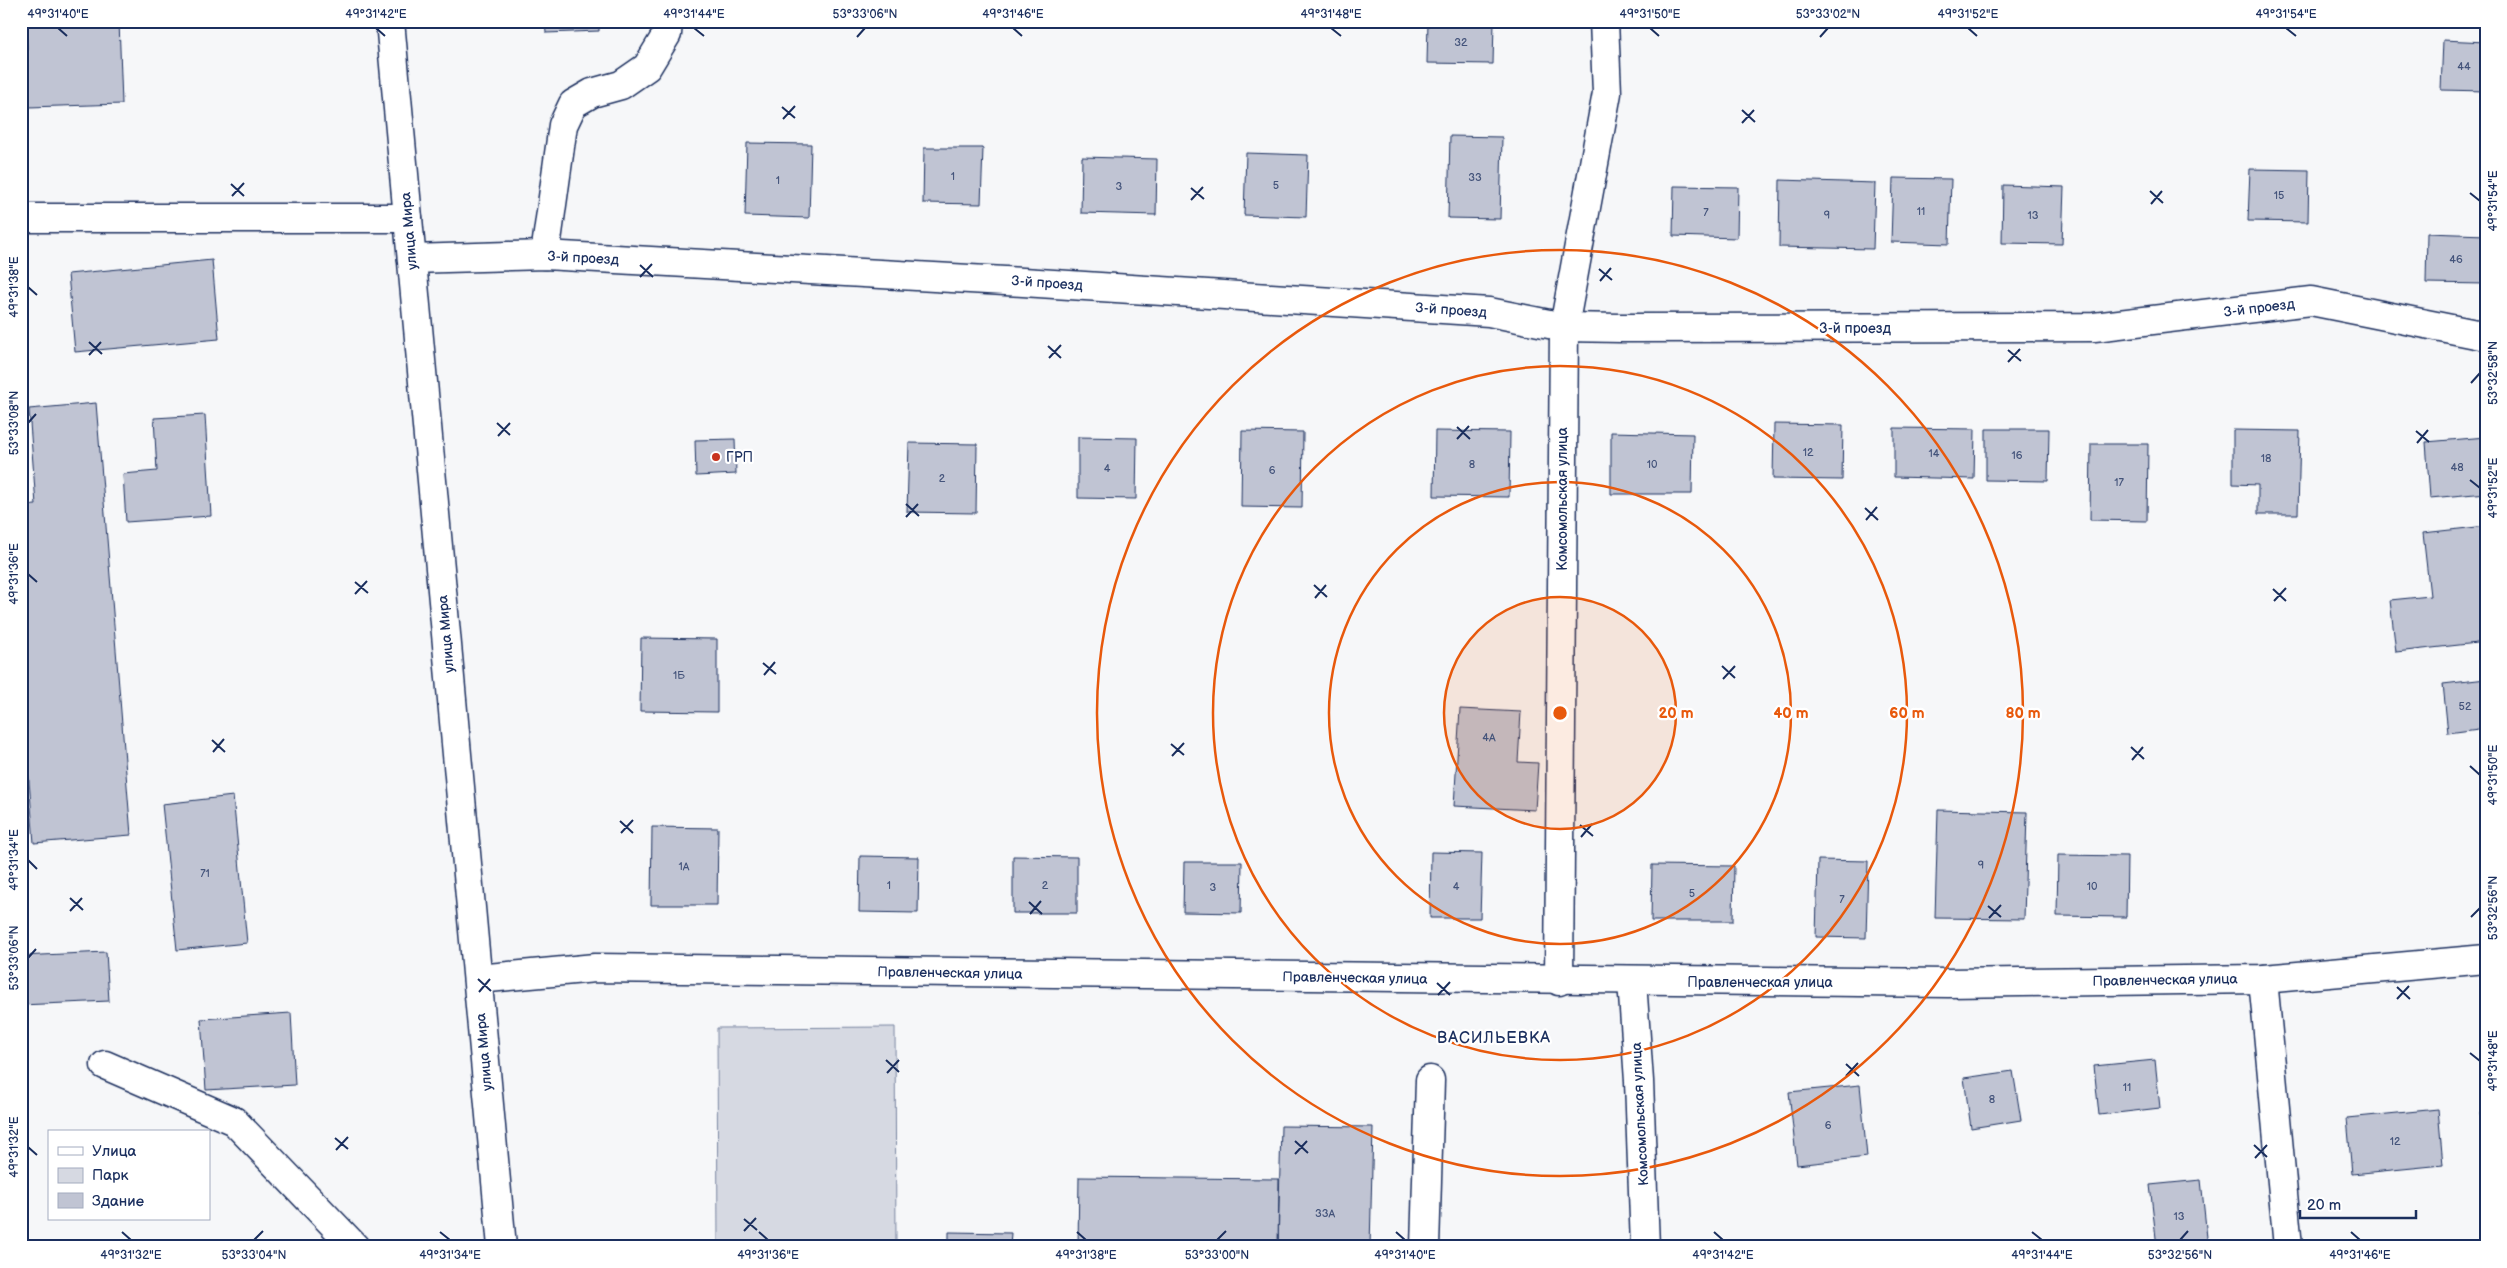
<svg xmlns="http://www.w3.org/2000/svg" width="2507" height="1268" viewBox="0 0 2507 1268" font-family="'Balsamiq Sans',sans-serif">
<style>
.green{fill:#d6d9e2;stroke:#7884a0}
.building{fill:#c0c4d3;stroke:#1b2f5e}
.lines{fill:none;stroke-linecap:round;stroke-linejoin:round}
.minor-casing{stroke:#1b2f5e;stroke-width:31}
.major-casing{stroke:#1b2f5e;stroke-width:31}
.minor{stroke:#fff;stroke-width:28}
.major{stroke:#fff;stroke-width:28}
.ticks{fill:none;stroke:#1b2f5e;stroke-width:2}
.ring{fill:none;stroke:#e8590c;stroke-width:2.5}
.poi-dot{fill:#c8321e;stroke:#fff;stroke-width:2}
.labels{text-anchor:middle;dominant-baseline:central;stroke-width:4.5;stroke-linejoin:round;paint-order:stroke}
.number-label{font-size:11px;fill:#44547b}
.street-label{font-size:14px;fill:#1b2f5e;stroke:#fff}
.poi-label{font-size:14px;fill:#1b2f5e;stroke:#fff;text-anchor:start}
.quarter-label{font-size:16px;letter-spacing:1px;fill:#1b2f5e;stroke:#fff}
.centre{fill:#e8590c;stroke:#fff;stroke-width:2.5}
.ring-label{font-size:15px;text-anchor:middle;font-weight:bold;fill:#e8590c;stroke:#fff;stroke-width:4.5;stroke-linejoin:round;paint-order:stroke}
.neatline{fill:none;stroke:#1b2f5e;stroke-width:2}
.ticks-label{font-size:12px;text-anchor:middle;fill:#1b2f5e}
</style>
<rect width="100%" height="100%" fill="#f6f7f9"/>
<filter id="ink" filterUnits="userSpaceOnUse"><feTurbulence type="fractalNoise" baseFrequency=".02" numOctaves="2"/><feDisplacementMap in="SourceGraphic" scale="10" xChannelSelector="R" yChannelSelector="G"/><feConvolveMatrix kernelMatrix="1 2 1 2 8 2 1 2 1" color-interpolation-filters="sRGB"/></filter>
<g filter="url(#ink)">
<path class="green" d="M895 1027 896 1247H718L717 1028Z"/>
<g class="building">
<path d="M26 21H119L122 104 29 107Z"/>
<path d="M545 21H599V31L546 33Z"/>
<path d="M1428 21H1494L1493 64 1427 63Z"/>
<path d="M2443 40 2486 42V91L2441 90Z"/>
<path d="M1450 136 1502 137 1500 219 1448 218Z"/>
<path d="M747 143 811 144 809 218 745 216Z"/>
<path d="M924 148H983L981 204 923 203Z"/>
<path d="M1246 153 1308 155 1306 217 1244 215Z"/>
<path d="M1082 157 1157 159 1156 215 1081 213Z"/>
<path d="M2250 169 2309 170 2308 222 2248 221Z"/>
<path d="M1893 178 1951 179 1949 244 1891 242Z"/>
<path d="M1780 180 1875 183 1873 249 1779 247Z"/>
<path d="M2003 185 2064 187 2062 244 2002 243Z"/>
<path d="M1674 186 1738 187 1737 238 1673 236Z"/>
<path d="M2427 233 2486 235V284L2426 283Z"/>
<path d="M212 260 219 339 75 352 68 274Z"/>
<path d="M96 403 131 835 34 843 21 682V506L36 505 29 409Z"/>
<path d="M205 415 211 516 126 522 123 474 157 471 154 418Z"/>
<path d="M1774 424 1843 425 1842 480 1773 479Z"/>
<path d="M1894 428 1975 429 1974 479 1894 477Z"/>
<path d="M1986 429H2049L2048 481 1986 480Z"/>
<path d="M2233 430 2300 431 2298 514H2258V485L2233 484Z"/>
<path d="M1242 431 1303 432 1302 508 1241 507Z"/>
<path d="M1435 431 1510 432 1509 497 1434 496Z"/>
<path d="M1611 432 1693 434 1692 494H1611Z"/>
<path d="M1078 437 1137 438 1136 499 1078 498Z"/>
<path d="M2486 437V493L2430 498 2426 442Z"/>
<path d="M735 439 736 474 696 476 695 440Z"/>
<path d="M909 443 977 444 976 513 907 512Z"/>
<path d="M2091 444H2148L2147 521 2090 520Z"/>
<path d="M2486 526V642L2396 652 2390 600 2430 596 2423 533Z"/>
<path d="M641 638 717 639V712L640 711Z"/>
<path d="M2486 679V728L2448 733 2443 684Z"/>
<path d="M1460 709 1521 712 1518 762 1538 763 1535 810 1454 806Z"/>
<path d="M233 796 247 943 177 950 162 804Z"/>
<path d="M1938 810 2027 812 2024 919 1935 918Z"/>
<path d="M652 827 718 828 717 905H651Z"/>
<path d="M1431 852 1482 853 1480 918H1430Z"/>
<path d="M2058 855 2127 856 2126 917 2057 916Z"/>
<path d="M860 856 919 857 918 913 859 912Z"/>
<path d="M1013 856 1077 857V913H1013Z"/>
<path d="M1818 860 1868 861 1866 938 1816 937Z"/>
<path d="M1184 862H1242L1241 913 1183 912Z"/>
<path d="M1652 865 1734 866 1733 921H1651Z"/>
<path d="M106 952 109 1001 21 1005V956Z"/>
<path d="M291 1013 295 1085 206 1090 201 1019Z"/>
<path d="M2155 1060 2160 1108 2099 1115 2094 1066Z"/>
<path d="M2013 1071 2021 1120 1971 1128 1964 1078Z"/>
<path d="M1860 1085 1867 1157 1797 1165 1789 1092Z"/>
<path d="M2438 1109 2443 1165 2352 1174 2347 1118Z"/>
<path d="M2486 1112V1159H2485L2480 1113Z"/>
<path d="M1281 1126 1373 1127 1370 1247H1278Z"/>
<path d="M21 1161 29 1206 21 1207Z"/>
<path d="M1079 1177 1279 1179 1278 1247H1078Z"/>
<path d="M2201 1180 2208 1247H2157L2150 1185Z"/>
<path d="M949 1232 1011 1233 1010 1247H949Z"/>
</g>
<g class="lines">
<g class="minor-casing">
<g id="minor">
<path d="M21 218H408"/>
<path d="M545 255 563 125 573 104 592 93 621 85 647 67 667 34 668 21"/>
<path d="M412 259 545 255 1023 282 1489 312 1564 327 1621 328 2094 327 2311 301 2486 336"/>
<path d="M478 979 595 968 1948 983 2263 979 2486 959"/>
<path d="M2263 979 2288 1247"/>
<path d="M1559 981 1564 327 1607 93 1604 21"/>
<path d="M1632 981 1639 1081 1645 1247"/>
<path d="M105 1065 234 1121 355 1247"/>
<path d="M1425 1247 1430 1080"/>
</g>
</g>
<g class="major-casing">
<path id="major" d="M390 21 502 1247"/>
</g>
<use href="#minor" class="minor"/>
<use href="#major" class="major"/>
</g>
</g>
<path class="ticks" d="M58 28 67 36M376 28 385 36M694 28 704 36M1013 28 1022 36M1331 28 1341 36M1650 28 1659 36M1968 28 1977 36M2286 28 2296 36M857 37 865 28M1820 37 1828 28M782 107 795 118M1742 110 1755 122M783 119 795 106M1742 123 1754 110M231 184 244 196M1191 188 1204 199M2150 191 2163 203M2470 193 2480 201M232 196 244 183M1191 200 1203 187M2151 204 2162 191M640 265 653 277M1599 269 1612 280M640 277 652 264M1600 281 1611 268M28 287 37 295M89 342 102 354M1048 346 1061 358M2008 350 2021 361M89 355 101 342M1049 358 1061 345M2008 362 2020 349M2471 383 2480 373M28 423 36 414M497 423 510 435M1457 427 1470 439M2416 431 2429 442M498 436 510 423M1457 439 1469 426M2417 443 2428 430M2470 480 2480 488M906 504 919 516M1865 508 1878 520M906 517 918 504M1866 520 1877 507M28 574 37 582M355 582 368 593M1314 585 1327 597M2273 589 2286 601M355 594 367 581M1315 598 1326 585M2274 601 2286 588M763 663 776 674M1722 666 1735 678M764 675 775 662M1723 679 1735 666M212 740 225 752M1171 744 1184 755M2131 747 2144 759M213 752 224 739M1172 756 1184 743M2132 760 2143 747M2470 766 2480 775M620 821 633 833M1580 825 1593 836M621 833 633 820M1581 837 1592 824M28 860 37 869M70 898 83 910M1029 902 1042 914M1988 906 2001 917M70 911 82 898M1030 914 1041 901M2471 917 2480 908M1989 918 2001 905M28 958 36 949M478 979 491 991M1437 983 1450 995M2397 987 2410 999M479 992 490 979M1438 995 1450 982M2397 999 2409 986M2470 1053 2480 1061M886 1060 899 1072M1846 1064 1859 1076M887 1073 899 1060M1846 1076 1858 1063M335 1138 348 1149M1295 1141 1308 1153M2254 1145 2267 1157M28 1147 37 1155M336 1150 348 1137M1295 1154 1307 1141M2255 1158 2267 1145M744 1219 757 1230M744 1231 756 1218M122 1232 131 1240M440 1232 450 1240M759 1232 768 1240M1077 1232 1086 1240M1396 1232 1405 1240M1714 1232 1723 1240M2032 1232 2042 1240M2351 1232 2360 1240M254 1240 263 1231M1217 1240 1226 1231M2180 1240 2188 1231"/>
<circle cx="1560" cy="713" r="116" fill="#e8590c" fill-opacity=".12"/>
<g class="ring">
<circle cx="1560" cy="713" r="116"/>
<circle cx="1560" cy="713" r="231"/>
<circle cx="1560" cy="713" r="347"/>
<circle cx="1560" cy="713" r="463"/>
</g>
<circle class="poi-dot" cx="716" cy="457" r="5"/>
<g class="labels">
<g class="number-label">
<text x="1461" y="42">32</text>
<text x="2464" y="66">44</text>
<text x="953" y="176">1</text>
<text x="1475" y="177">33</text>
<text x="778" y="180">1</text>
<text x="1276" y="185">5</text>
<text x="1119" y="186">3</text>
<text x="2279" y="195">15</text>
<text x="1921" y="211">11</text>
<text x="1706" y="212">7</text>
<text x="1827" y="215">9</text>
<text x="2033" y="215">13</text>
<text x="2456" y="259">46</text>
<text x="1808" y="452">12</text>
<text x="1934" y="453">14</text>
<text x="2017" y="455">16</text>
<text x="2266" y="458">18</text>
<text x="1472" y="464">8</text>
<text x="1652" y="464">10</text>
<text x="2457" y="467">48</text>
<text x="1107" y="468">4</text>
<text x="1272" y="470">6</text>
<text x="942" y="478">2</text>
<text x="2119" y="482">17</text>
<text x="679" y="675">1Б</text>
<text x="2465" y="706">52</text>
<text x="1489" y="737">4А</text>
<text x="1981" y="865">9</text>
<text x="684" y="866">1А</text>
<text x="205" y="873">71</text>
<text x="889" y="885">1</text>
<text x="1045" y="885">2</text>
<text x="1456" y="886">4</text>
<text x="2092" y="886">10</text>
<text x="1213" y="887">3</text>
<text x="1692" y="893">5</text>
<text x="1842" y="899">7</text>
<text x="2127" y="1087">11</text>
<text x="1992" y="1099">8</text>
<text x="1828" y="1125">6</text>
<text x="2395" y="1141">12</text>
<text x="1325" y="1213">33А</text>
<text x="2179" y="1216">13</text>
</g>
<g class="street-label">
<text transform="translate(409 231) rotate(-95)">улица Мира</text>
<text transform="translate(583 258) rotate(3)">3-й проезд</text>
<text transform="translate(1047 283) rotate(4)">3-й проезд</text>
<text transform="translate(2259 308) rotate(-7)">3-й проезд</text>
<text transform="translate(1451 310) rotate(4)">3-й проезд</text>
<text x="1855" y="328">3-й проезд</text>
<text transform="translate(1562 499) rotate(-90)">Комсомольская улица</text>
<text transform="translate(446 634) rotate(-95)">улица Мира</text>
<text transform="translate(950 973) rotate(1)">Правленческая улица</text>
<text transform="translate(1355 978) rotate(1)">Правленческая улица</text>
<text transform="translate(2165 980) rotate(-1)">Правленческая улица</text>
<text x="1760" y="982">Правленческая улица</text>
<text transform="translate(484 1052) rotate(-95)">улица Мира</text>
<text transform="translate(1640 1114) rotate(-93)">Комсомольская улица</text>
</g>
<g class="poi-label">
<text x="726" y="457">ГРП</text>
</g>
<g class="quarter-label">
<text x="1494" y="1038">ВАСИЛЬЕВКА</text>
</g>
</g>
<circle cx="1560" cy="713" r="8" class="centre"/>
<g class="ring-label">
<text x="1676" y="718">20 m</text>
<text x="1791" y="718">40 m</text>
<text x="1907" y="718">60 m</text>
<text x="2023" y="718">80 m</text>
</g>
<rect width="2507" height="1268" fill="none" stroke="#fff" stroke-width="55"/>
<rect x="48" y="1130" width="162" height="90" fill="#ffffff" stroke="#a4acbf"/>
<rect x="58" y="1147" width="25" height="8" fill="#ffffff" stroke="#a4acbf"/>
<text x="92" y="1156" font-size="15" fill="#1b2f5e">Улица</text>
<rect x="58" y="1168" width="25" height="15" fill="#d6d9e2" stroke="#a4acbf"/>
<text x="92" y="1180" font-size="15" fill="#1b2f5e">Парк</text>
<rect x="58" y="1193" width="25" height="15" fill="#c0c4d3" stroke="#a4acbf"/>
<text x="92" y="1206" font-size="15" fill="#1b2f5e">Здание</text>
<path d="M2300 1210v8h116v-8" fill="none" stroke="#1b2f5e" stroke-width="2.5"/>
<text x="2307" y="1210" font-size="15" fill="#1b2f5e" stroke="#ffffff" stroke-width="4" paint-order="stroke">20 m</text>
<rect x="28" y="28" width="2452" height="1212" class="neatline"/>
<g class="ticks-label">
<text x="58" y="18">49°31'40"E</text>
<text x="376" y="18">49°31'42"E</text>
<text x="694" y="18">49°31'44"E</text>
<text x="865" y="18">53°33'06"N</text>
<text x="1013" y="18">49°31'46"E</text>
<text x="1331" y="18">49°31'48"E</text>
<text x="1650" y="18">49°31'50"E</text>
<text x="1828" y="18">53°33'02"N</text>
<text x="1968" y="18">49°31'52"E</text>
<text x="2286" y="18">49°31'54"E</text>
<text transform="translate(2493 201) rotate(-90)" y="4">49°31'54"E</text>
<text transform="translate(14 287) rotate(-90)" y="4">49°31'38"E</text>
<text transform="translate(2493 373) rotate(-90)" y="4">53°32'58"N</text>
<text transform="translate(14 423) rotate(-90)" y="4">53°33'08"N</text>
<text transform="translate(2493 488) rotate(-90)" y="4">49°31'52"E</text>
<text transform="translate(14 574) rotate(-90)" y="4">49°31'36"E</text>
<text transform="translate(2493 775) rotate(-90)" y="4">49°31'50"E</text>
<text transform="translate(14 860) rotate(-90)" y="4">49°31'34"E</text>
<text transform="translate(2493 908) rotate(-90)" y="4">53°32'56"N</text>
<text transform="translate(14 958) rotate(-90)" y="4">53°33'06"N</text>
<text transform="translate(2493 1061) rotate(-90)" y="4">49°31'48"E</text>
<text transform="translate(14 1147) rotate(-90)" y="4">49°31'32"E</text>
<text x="131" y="1259">49°31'32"E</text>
<text x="254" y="1259">53°33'04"N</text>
<text x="450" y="1259">49°31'34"E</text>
<text x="768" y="1259">49°31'36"E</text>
<text x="1086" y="1259">49°31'38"E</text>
<text x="1217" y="1259">53°33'00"N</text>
<text x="1405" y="1259">49°31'40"E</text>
<text x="1723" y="1259">49°31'42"E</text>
<text x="2042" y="1259">49°31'44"E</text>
<text x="2180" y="1259">53°32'56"N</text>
<text x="2360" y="1259">49°31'46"E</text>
</g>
</svg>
